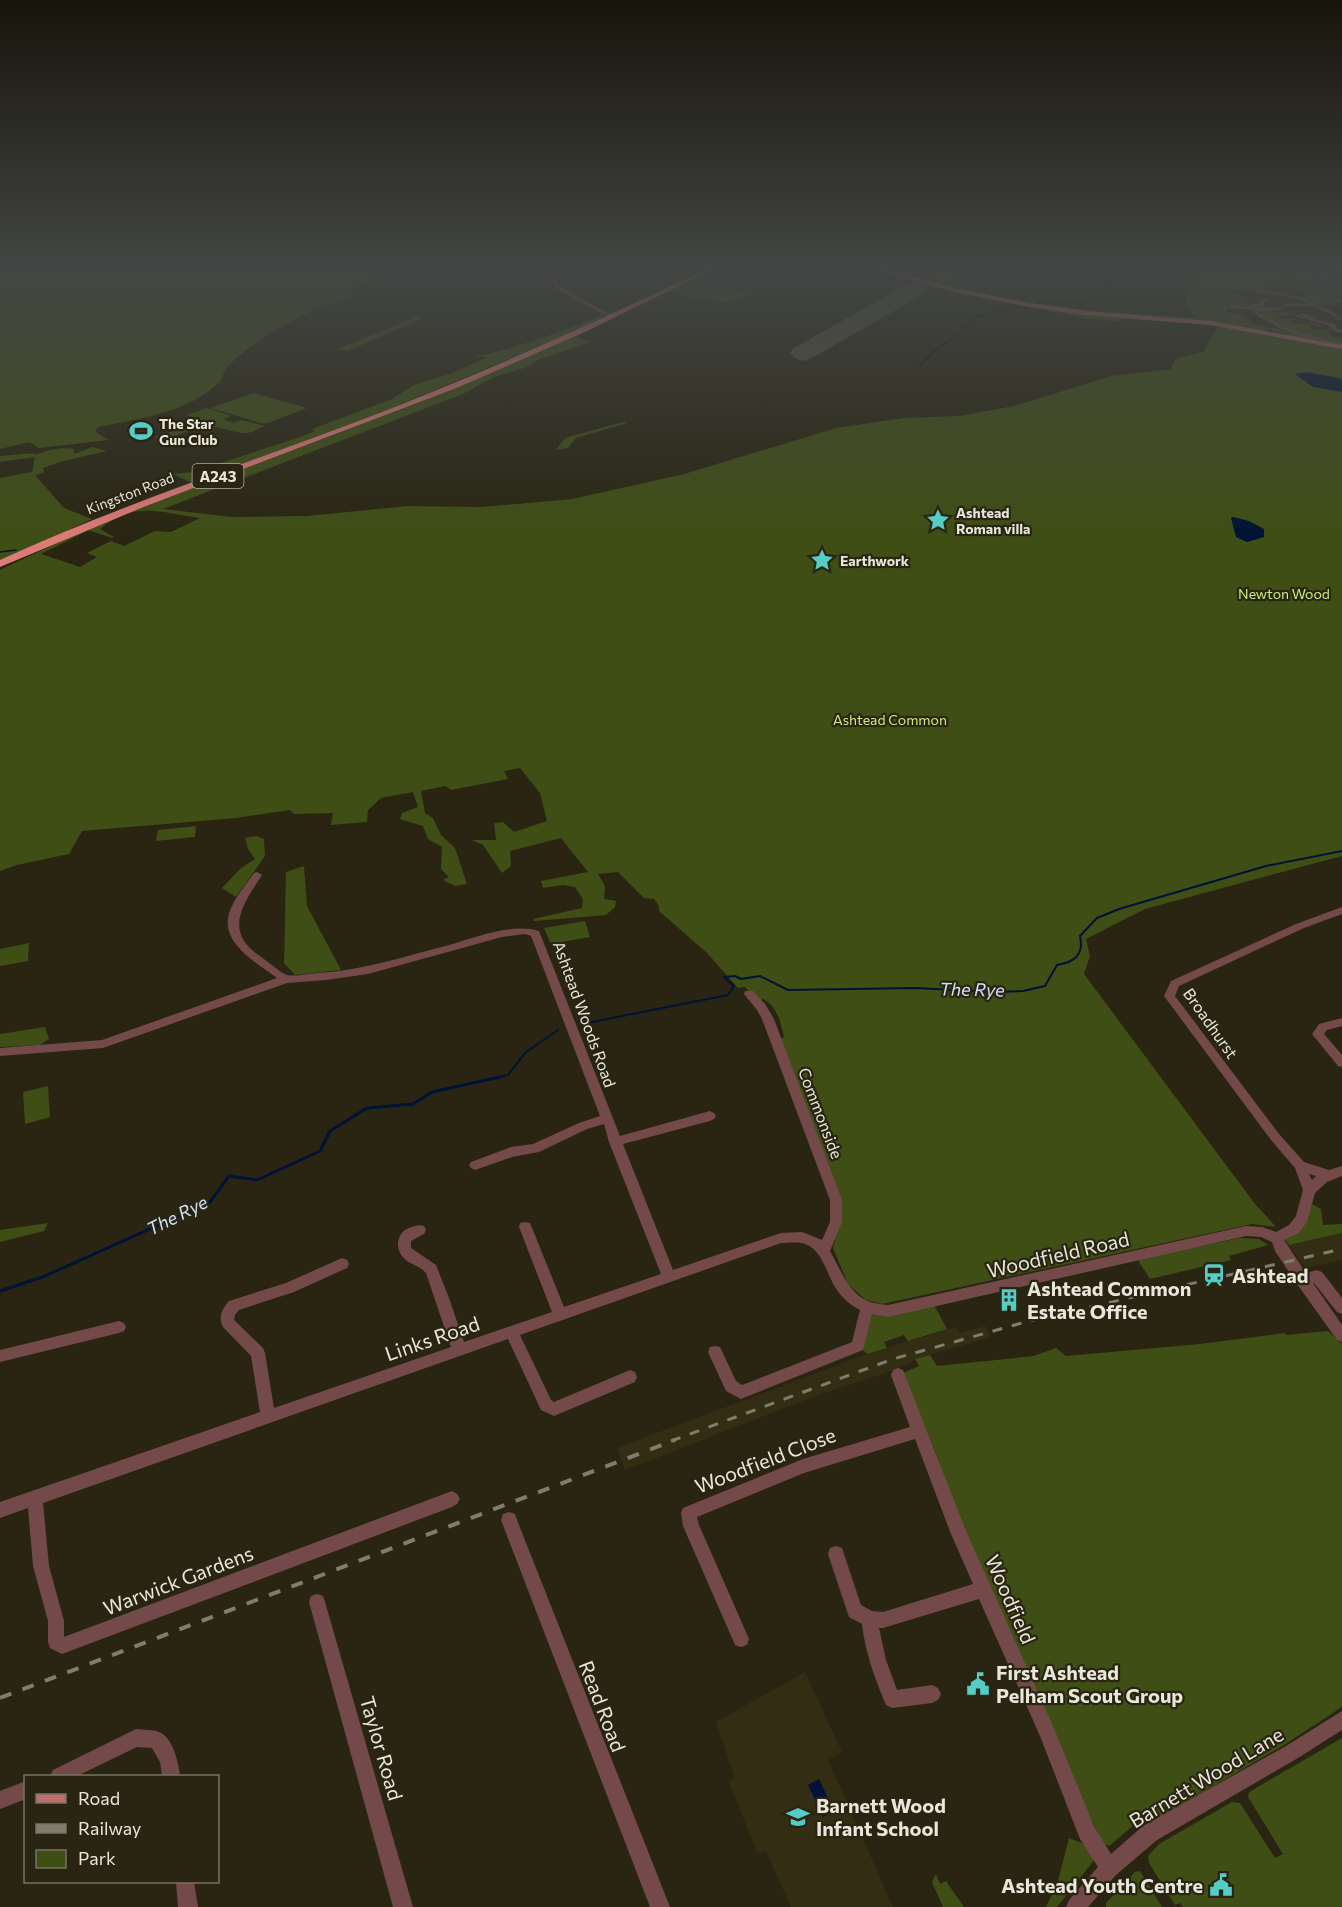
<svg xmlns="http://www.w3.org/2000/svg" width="1342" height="1907" viewBox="0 0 1342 1907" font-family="Commissioner,sans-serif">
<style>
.built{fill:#332e13}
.green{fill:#3f4e15}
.water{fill:#001235}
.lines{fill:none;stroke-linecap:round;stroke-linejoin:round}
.stream-far2{stroke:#001235;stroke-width:1.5}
.stream-far1{stroke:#001235;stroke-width:2}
.stream{stroke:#001235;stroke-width:3}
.runway{fill:#545140;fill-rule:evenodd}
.minor{fill:#734a49;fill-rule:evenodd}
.major{fill:#c06d6b;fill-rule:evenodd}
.highway{fill:#de7a78;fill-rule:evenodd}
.rail-far1{stroke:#807d6d;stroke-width:3;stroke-dasharray:10 10;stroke-linecap:butt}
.rail{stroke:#807d6d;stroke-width:4;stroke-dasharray:12 12;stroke-linecap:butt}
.labels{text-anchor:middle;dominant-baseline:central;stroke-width:4.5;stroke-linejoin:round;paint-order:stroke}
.far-poi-label{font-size:14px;font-weight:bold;fill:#e9e7db;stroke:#292512;text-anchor:start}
.far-street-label{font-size:14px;fill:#e9e7db;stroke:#292512}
.far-park-label{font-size:14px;fill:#cbee74;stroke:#292512}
.shield{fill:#292512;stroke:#afad9f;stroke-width:1.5}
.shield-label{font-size:15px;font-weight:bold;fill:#e9e7db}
.street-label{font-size:16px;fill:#e9e7db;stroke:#292512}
.water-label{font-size:18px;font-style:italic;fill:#d3e0f4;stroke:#292512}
.near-street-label{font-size:20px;fill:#e9e7db;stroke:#292512}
.near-poi-label{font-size:20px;font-weight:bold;fill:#e9e7db;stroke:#292512;text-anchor:start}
</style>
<rect width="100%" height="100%" fill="#292512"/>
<g class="built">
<path d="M712 271H786L795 272 754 293 688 283 701 276 723 280 727 278 706 274Z"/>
<path d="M1339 274H1342V295L1319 294 1309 288H1294L1284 280 1338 277Z"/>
<path d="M1342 1233V1260L1305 1268 1289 1245Z"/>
<path d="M985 1326 991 1337 912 1360V1362L882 1374 818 1395 625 1470 617 1448 867 1354 956 1327 960 1333Z"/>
<path d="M805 1672 842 1752 828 1760 893 1907H791L766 1852 757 1853 729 1782 735 1778 716 1722Z"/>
</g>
<g class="green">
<path d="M0 271H383L348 292 355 297C310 307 264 333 230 364 224 369 224 374 221 380 217 386 206 393 200 397 173 414 129 421 98 427L95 432 109 440 39 448 30 442 0 449Z"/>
<path d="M886 271 935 283 938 281V271H949L953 284 959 288 1023 301 1085 310 1195 318 1186 303 1185 293 1201 275V271L1305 272 1281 275 1285 280 1297 279 1295 276 1301 275 1342 276 1337 279 1325 278 1328 281 1317 279 1296 282 1301 283 1300 286 1309 288 1319 294 1342 295V297L1337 296 1338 297 1326 298 1342 299V303L1333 302 1337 305H1319L1301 297 1306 295 1283 280 1266 279V282L1273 287 1272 289 1253 288 1228 292 1246 297 1243 299 1244 302 1253 305 1223 307 1221 311 1241 315 1254 324 1269 328 1290 329 1277 324 1257 310 1266 311V313L1267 311 1295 313 1297 314 1284 315 1286 317 1278 315 1281 317 1274 316 1278 319H1292L1291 317 1298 319 1291 320 1295 324H1309L1310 322 1322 325 1323 327H1317L1320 326 1309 325 1313 330 1330 329 1328 325 1332 326 1335 330 1327 331 1334 337H1342V347L1271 332 1273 329 1266 331 1182 319 1165 321 1121 319V322L1084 318 945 290 944 286Z"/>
<path d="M686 283 754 293 732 303 690 298 693 296 668 292Z"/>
<path d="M602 315 608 317 378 414 194 484 173 474 193 472 300 437 315 431 312 429 392 399 414 385 453 373 487 357H473C518 348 560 332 602 315Z"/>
<path d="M417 317 421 319 348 351 337 349Z"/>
<path d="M1219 326 1342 349V856L1145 909 1086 939 1090 956 1084 974 1255 1204 1276 1227 1252 1224 882 1304 866 1300 848 1284 833 1248 840 1219 779 1039 784 1037C780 1021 778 1007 763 999L758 1001 745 987 738 988 707 953 659 911V906L654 899 644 898 618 872 598 874 605 886 604 899 616 901 615 907 606 915 534 921 533 919 582 908 583 899 575 887 563 885 543 888 541 881 588 872 561 838 510 851 511 866 502 873 483 845 472 840H496L494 823 503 822 514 832 547 821 540 793 520 768 504 771 508 779 451 790 445 786 421 791 425 813 433 818 441 835 455 848 467 884 455 886 443 880 449 877 441 869 442 847 428 839 423 826 400 819 402 813 418 807 413 792 381 798 368 810 367 822 331 825 333 813 294 814 290 810 236 818 82 831 69 854 17 865 0 871V570L82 531 85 532 41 554 80 567 97 557 87 553 111 541 124 546 155 531 171 532 200 518C161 513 135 500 100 529L114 537 112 538 85 529 342 432 574 336 591 342 538 360 527 367 494 377 463 394 163 509 232 517 307 516 408 506 481 507 572 499 684 474 836 428 903 418 959 416 1014 406 1111 376 1171 369 1175 359 1203 352Z"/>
<path d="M254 393 307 408 268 423H261L210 408Z"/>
<path d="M207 408 231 416 223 419 233 423 241 420 265 426C259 428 253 432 247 433 231 434 216 423 200 427 187 430 168 442 154 437L204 422 186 415Z"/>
<path d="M623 422 627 423 576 438 568 448 556 450 565 438Z"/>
<path d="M92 447 107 451 63 461 43 468 44 473 35 475 64 508 92 519 0 562V478L32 472 35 457 0 462V456L35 453V455C47 450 61 447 74 449V454Z"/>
<path d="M196 826 195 837 156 841 158 830Z"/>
<path d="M256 836 264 839 265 856 236 897 222 888 240 869 255 859 248 849 245 838Z"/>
<path d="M304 866 307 906 341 970 295 975 284 963 286 872Z"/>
<path d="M585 921 590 937 551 944 544 928Z"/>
<path d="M29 943 28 961 0 966V949Z"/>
<path d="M45 1027 49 1039 40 1045 0 1047V1034Z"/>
<path d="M48 1086 50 1117 25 1124 23 1092Z"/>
<path d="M1312 1204 1321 1209 1323 1225 1342 1224V1233L1289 1245 1284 1239C1302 1234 1306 1220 1312 1204Z"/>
<path d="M48 1223 44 1231 0 1242V1230Z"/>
<path d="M1240 1238 1259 1239 1268 1245 1229 1256 1231 1260 1150 1279 1137 1259Z"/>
<path d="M934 1305 947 1329 908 1341 904 1335 884 1342 887 1348 867 1354 860 1347 869 1316 877 1312Z"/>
<path d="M1328 1331 1342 1344V1707L1284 1745 1155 1820H1140L1109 1846 1103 1843 1082 1801 957 1515 935 1451 903 1373 919 1366 915 1359 930 1355 937 1366 1034 1356 1056 1348 1066 1356 1200 1344 1285 1333 1286 1335Z"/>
<path d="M1342 1738V1907H1183L1180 1903 1175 1905 1149 1863 1148 1856 1159 1844 1232 1802 1240 1803 1275 1858 1283 1854 1248 1797 1249 1792Z"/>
<path d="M1069 1838 1082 1843 1095 1859 1057 1907H1046L1058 1881Z"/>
<path d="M1140 1871 1162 1907H1106V1903L1135 1872Z"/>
<path d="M936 1874 940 1884 946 1881 964 1907H943L932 1882Z"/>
</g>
<g class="water">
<path d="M1307 372 1339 378 1342 380V392L1313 387 1295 374Z"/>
<path d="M1233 517 1249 521 1264 529V537L1247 542 1236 537 1231 518Z"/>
<path d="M819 1779 834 1811 823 1817 808 1785Z"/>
</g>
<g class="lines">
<g class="stream-far2">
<path d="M1037 303 1083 304 1117 277V271"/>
<path d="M920 366 933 352 959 333 976 317 998 310 1029 307"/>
<path d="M0 552 16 550"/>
</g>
<g class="stream-far1">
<path d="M582 1024 728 995 734 986 724 977 735 976 741 979 760 976 788 990 915 988 996 992 1023 991 1045 986 1057 965C1075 962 1084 955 1080 936L1097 918 1119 909 1266 866 1342 851"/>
<path d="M494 1078 508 1075 525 1053 558 1030"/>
</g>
<path class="stream" d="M0 1291 45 1276 210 1202 229 1176 257 1180 320 1151 330 1131 367 1108 413 1104 432 1092 500 1077"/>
<path class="runway" d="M917 281 925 283 928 288 925 293 812 358 803 361 794 358 790 353 794 348 909 283Z"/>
<g class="minor">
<path d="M535 273 555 279 559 286 606 312 616 316 614 317 602 314 555 288 551 281 533 275Z"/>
<path d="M1250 290C1284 288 1314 300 1342 318V321L1317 307 1285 306 1281 310 1257 311C1283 329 1311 337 1342 343V345C1310 340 1280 332 1253 312V310L1228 308 1224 313H1220L1225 306H1251V304H1259V300L1268 299 1270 300 1264 302V306H1252L1280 308 1284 304H1311L1288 296 1252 292Z"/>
<path d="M1341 304H1342V307L1339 305Z"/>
<path d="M1303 313 1314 317 1312 318 1301 316 1335 324 1338 329 1342 330V333L1334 331 1331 326 1294 316Z"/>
<path d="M257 872 262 875C245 902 223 929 257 954 265 959 279 972 287 975 294 977 312 973 319 973 364 970 406 956 449 945 477 937 510 923 539 931L620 1136 710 1111 714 1113 716 1116 714 1119 710 1121 623 1144 673 1270 781 1233 802 1232 822 1240 830 1222V1200L762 1019 757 1010 744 994 745 991H753L765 1004 774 1019 842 1200V1222L830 1251C840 1268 848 1293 868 1301 874 1304 882 1304 888 1305L1246 1226 1262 1227 1276 1232 1289 1225 1296 1216 1303 1190 1295 1168 1271 1140 1164 996 1171 981 1296 924 1342 907V914L1304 928 1179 986 1175 996 1279 1134 1304 1162 1329 1170 1342 1166V1176L1327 1182 1315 1193 1307 1222 1299 1233 1284 1240 1306 1273 1317 1270 1322 1272 1342 1298V1314L1337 1312 1314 1283H1313L1342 1325V1342L1337 1340 1297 1284 1275 1251 1272 1242 1261 1237 1246 1236 888 1317 872 1314 863 1350 741 1399 726 1391 708 1352 710 1347 715 1346 720 1347 736 1381 742 1385 852 1342 860 1310C849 1304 842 1298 835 1287 826 1272 821 1246 801 1243 795 1242 787 1243 781 1243L520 1335 551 1400 554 1402 630 1370 635 1372 637 1377 635 1382 554 1416 541 1410 508 1339 43 1503 49 1566 64 1621V1637L452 1491 457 1494 460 1499 457 1504 452 1507 62 1654 50 1648 48 1642V1621L33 1566 28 1508 0 1518V1502L260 1412 251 1356 223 1327C218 1317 222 1309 229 1301L286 1283 342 1258 347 1260 349 1264 347 1268 294 1292 239 1310 235 1315 234 1320 263 1348 265 1353 274 1408 451 1347 426 1273C420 1266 412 1265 406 1260 396 1252 395 1238 405 1230 411 1227 417 1224 424 1226L426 1230 424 1234 411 1241V1248L436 1265 449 1298 464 1342 552 1312 519 1227 520 1223 525 1222 530 1223 564 1307 661 1274 609 1142 604 1124 587 1129 539 1152 512 1157 475 1170 471 1168 469 1165 471 1162 511 1147 533 1144 579 1123 600 1116 531 936 525 934 502 937 368 974 326 980 287 983 103 1048 0 1056V1048L102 1040 277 978C259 965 224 945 228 919 230 903 245 886 254 873ZM1309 1174 1316 1176 1312 1180Z"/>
<path d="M1342 1018V1026L1327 1030 1324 1034 1342 1055V1067L1338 1066 1312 1034 1319 1024Z"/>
<path d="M119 1321 124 1323 126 1327 124 1331 119 1333 0 1362V1350Z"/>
<path d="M898 1368 903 1370 905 1375 966 1531 1053 1726 1094 1826 1111 1854 1143 1826 1286 1746 1342 1711V1730L1298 1758 1157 1840 1116 1875 1088 1907H1066L1069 1900 1098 1867 1080 1839 1040 1736 979 1599 883 1628H879L886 1660 897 1690 932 1685 938 1688 941 1694 938 1700 932 1703 892 1708 886 1705C875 1679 865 1652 862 1624L849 1617 828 1554 830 1548 836 1546 842 1548 861 1605 872 1611 883 1612 973 1584 951 1534 915 1439 804 1473 697 1517 699 1525 749 1639 747 1645 741 1647 735 1645 683 1526 681 1513 683 1508 803 1459 910 1427 891 1375 893 1370Z"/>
<path d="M509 1512 515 1514 517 1520 670 1907H650L501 1520 503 1514Z"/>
<path d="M317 1594 323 1596 325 1602 413 1907H393L309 1602 311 1596Z"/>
<path d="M136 1729C143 1730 154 1729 161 1733 173 1739 179 1764 180 1776H162L160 1762 152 1748 137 1747 77 1776H50L53 1770Z"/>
<path d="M26 1781V1799L0 1809V1791Z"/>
<path d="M176 1882H194L198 1907H178Z"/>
</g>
<path class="major" d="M880 271H889L959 289 1029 303 1085 311 1210 321 1342 345V349L1210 325 1085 315 1029 307 958 293Z"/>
<path class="highway" d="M702 271H710L585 332 459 387 141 508 0 567V560C120 505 246 464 369 417 482 373 593 324 702 271Z"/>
<path class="rail-far1" d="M671 1441 893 1359 1029 1321 1342 1249"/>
<path class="rail" d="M0 1698 675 1440"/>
</g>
<linearGradient id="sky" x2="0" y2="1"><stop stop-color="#17140a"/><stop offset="0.5" stop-color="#434644"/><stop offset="1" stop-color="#434644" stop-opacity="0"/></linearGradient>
<rect width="1342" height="538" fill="url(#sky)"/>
<defs>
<g id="stadium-bare" transform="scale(1.8)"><path d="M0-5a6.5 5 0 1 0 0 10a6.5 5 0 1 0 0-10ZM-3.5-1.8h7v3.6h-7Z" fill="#54cdc7" stroke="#292512" stroke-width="2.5" paint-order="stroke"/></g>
<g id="sight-bare" transform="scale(1.8)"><path d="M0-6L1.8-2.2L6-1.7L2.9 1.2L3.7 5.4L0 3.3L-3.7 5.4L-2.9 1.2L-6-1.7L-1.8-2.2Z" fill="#54cdc7" stroke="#292512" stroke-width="2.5" paint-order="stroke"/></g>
<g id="station-bare" transform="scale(1.8)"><path d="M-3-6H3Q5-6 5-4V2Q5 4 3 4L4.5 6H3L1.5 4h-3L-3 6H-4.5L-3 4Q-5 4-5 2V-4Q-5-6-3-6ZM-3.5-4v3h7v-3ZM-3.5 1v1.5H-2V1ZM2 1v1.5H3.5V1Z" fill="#54cdc7" stroke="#292512" stroke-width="2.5" paint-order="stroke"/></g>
<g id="building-bare" transform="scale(1.8)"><path d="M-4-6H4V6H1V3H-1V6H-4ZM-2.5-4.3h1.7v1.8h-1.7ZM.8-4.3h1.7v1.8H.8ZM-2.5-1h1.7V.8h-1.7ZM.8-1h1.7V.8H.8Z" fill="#54cdc7" stroke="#292512" stroke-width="2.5" paint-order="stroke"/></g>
<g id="civic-bare" transform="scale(1.8)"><path d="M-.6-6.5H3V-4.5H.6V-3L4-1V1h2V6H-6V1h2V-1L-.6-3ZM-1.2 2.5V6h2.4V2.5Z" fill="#54cdc7" stroke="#292512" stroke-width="2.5" paint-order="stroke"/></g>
<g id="school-bare" transform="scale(1.8)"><path d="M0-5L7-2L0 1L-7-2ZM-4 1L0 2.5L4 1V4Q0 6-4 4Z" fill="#54cdc7" stroke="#292512" stroke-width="2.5" paint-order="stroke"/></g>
</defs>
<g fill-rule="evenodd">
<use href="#stadium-bare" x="141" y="431"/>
<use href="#sight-bare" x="938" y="520"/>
<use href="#sight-bare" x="822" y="560"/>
<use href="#station-bare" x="1214" y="1275"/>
<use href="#building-bare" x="1009" y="1300"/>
<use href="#civic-bare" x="978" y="1684"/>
<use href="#school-bare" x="798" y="1817"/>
<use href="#civic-bare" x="1221" y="1885"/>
</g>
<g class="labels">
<g class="far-poi-label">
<text x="159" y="423">The Star<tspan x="159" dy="16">Gun Club</tspan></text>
<text x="956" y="512">Ashtead<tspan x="956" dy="16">Roman villa</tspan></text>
<text x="840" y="560">Earthwork</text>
</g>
<g class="far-street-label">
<text transform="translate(130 493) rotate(-21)">Kingston Road</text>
</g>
<g class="far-park-label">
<text x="1284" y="593">Newton Wood</text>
<text x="890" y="719">Ashtead Common</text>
</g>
<rect class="shield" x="192.5" y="464" width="51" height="24" rx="4.5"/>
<g class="shield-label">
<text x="218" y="476">A243</text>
</g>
<g class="street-label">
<text transform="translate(585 1014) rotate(70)">Ashtead Woods Road</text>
<text transform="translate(1211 1023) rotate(55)">Broadhurst</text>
<text transform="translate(821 1113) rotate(69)">Commonside</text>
</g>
<g class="water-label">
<text transform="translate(972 989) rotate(1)">The Rye</text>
<text transform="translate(177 1215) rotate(-27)">The Rye</text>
</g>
<g class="near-street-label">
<text transform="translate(1058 1254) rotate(-13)">Woodfield Road</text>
<text transform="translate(432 1338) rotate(-19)">Links Road</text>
<text transform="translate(765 1460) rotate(-21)">Woodfield Close</text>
<text transform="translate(178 1580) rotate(-21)">Warwick Gardens</text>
<text transform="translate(1011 1599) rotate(66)">Woodfield</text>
<text transform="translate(603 1706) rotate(69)">Read Road</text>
<text transform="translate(382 1748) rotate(74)">Taylor Road</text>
<text transform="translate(1206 1777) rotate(-31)">Barnett Wood Lane</text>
</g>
<g class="near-poi-label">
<text x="1232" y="1275">Ashtead</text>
<text x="1027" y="1288">Ashtead Common<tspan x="1027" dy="23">Estate Office</tspan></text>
<text x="996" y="1672">First Ashtead<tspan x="996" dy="23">Pelham Scout Group</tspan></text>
<text x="816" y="1805">Barnett Wood<tspan x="816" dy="23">Infant School</tspan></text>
<text x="1203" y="1885" text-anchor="end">Ashtead Youth Centre</text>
</g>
</g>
<rect x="24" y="1775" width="195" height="108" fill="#292512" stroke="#767362" stroke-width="1.5"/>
<rect x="36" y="1794" width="30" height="9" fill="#c06d6b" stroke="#767362" stroke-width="1.5"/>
<text x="78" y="1805" font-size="18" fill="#e9e7db">Road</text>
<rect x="36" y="1824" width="30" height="9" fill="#807d6d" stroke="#767362" stroke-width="1.5"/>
<text x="78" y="1835" font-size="18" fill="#e9e7db">Railway</text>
<rect x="36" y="1850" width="30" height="18" fill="#3f4e15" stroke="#767362" stroke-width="1.5"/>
<text x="78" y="1865" font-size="18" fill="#e9e7db">Park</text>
</svg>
